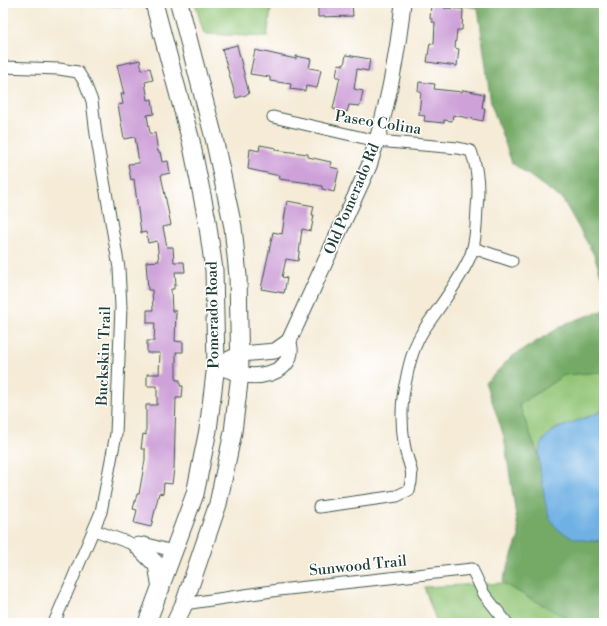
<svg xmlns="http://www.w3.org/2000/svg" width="607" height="626" viewBox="0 0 607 626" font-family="'Libre Bodoni',serif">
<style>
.green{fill:#91c475;stroke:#588054}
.forest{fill:#74aa66;stroke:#4a744d}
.water{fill:#70b1e4;stroke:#48778c}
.building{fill:#cea1d8}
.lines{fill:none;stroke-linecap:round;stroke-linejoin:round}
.street-casing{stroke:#3f574c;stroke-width:13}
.secondary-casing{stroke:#3f574c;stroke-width:17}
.primary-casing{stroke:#3f574c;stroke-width:19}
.street{stroke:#fff;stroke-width:11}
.secondary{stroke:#fff;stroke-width:15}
.primary{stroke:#fff;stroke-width:17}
.labels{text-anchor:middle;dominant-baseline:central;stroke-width:3;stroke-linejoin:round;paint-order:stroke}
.street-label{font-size:15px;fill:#1f3d34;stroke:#fff}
</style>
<rect width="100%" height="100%" fill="#fff"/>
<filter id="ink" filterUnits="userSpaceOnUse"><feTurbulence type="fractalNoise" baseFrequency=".025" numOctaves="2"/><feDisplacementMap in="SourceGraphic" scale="8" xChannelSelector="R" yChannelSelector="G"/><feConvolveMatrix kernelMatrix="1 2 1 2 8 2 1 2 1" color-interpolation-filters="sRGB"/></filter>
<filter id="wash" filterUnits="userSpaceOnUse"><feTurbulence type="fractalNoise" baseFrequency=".012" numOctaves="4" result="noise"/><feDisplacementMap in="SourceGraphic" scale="16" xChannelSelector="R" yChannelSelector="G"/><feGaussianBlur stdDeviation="0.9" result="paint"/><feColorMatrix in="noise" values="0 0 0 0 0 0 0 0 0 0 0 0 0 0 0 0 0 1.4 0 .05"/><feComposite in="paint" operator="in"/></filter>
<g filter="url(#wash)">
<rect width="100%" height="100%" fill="#f5ebd7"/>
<g class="green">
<path d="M61 3H132L133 7Z"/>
<path d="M195 3H272L267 37 204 34Z"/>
<path d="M602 371 604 372V411L555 429 543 440 538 454 519 405 564 375Z"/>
<path d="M502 583 576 623H437L424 587Z"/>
</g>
<g class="forest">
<path d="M447 3H602L604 6V284L594 255 563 200 512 163 491 104 478 8Z"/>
<path d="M604 310V372L564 375 519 405 538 454 546 502 594 542 604 540V623H576L502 583 519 536 504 437 486 383 511 357 567 323Z"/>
</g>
<path class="water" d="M602 411H604V540C586 543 562 538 552 522 545 511 544 492 542 480 540 467 536 453 543 441 550 427 587 419 602 411Z"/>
<g id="blocks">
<g class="building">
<path d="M318 3H352L353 16 318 17Z"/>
<path d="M431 3H445L444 8 463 9 462 30H457L455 48 459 49 457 66 427 62 430 43 434 44 435 22H432V19H430Z"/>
<path d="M237 45 249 94 236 98 222 49Z"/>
<path d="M255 50 296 59V56L311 59 309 68 321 70 317 88 306 86 305 91 290 89 291 84 270 81V77L250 74Z"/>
<path d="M346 55 370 59 368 71 357 69 354 89 363 91 360 106 349 105 347 112 333 109 340 77H336L338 64 344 65Z"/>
<path d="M140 60 142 70 150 68 153 80 145 82 148 100 152 99 154 114 147 115 150 134 155 133 158 152H160L162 162 168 161 170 173 161 175 171 225 163 227 167 247H173L174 262H184L185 272H175L176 285H174V289H171L172 311H176L175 341 183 342V352H176V380H180V386H183L182 398H176L174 469 172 484 164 483 163 494 159 493 151 527 134 523 137 510 133 509 137 494H139L145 460V449H141L143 434 146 435V405H157V386H147V374H159L160 353H147V341H154L155 323H147V310H153L152 290H148L146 262 159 261 157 241 148 243 146 232 141 233 134 179 131 180 128 164 139 163 135 137 124 139 118 105 123 104 121 94H124L117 65Z"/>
<path d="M419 82 435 84 434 89 462 92 463 90 469 91 484 94 482 108H485L483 121 453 115 452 121 444 120V123L424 121 425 116 419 115 421 92 418 91Z"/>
<path d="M260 145 276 148 275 150 308 154V157L331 162 330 167 339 169 334 192 322 189V186L310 184V183L279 179 280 176 248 169 250 149 259 151Z"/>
<path d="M287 201 314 206 312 215H314L311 231 302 229 298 261 286 259 282 277 287 278 284 293 261 289 273 232 282 234Z"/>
</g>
</g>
</g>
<g filter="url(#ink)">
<use href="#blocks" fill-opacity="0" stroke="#3f574c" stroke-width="1"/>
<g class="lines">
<g class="street-casing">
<g id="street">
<path d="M3 67 59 69 78 72 85 83 92 101 96 134 119 268 121 307 116 434 101 512 54 623"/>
<path d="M273 117 377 141 458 148 471 151C478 169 479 190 477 208 476 225 476 244 469 259 457 285 439 307 423 331 414 345 409 364 406 380 401 401 401 422 404 443 407 464 416 469 409 490L397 496 319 507"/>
<path d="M473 248 512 261"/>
<path d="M94 530 138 546 144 543 175 552"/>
<path d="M184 604 279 590 472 569 484 594 507 623"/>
</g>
</g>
<g class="secondary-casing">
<g id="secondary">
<path d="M216 365C224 368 232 372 240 374 257 378 286 375 290 353 291 350 289 345 289 341L369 166C387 111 397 61 403 3"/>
<path d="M216 365 240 354 275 351 289 341"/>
</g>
</g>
<g class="primary-casing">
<g id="primary">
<path d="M138 546 157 565 161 588"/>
<path d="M147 623 195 494 208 430 216 365 214 270 207 220 191 141 154 3"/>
<path d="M175 623 184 604 218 504 233 432 240 374 238 276 233 227 214 138 179 3"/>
</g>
</g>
<use href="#street" class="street"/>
<use href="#secondary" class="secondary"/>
<use href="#primary" class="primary"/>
</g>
</g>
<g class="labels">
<g class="street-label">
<text transform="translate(378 123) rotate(9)">Paseo Colina</text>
<text transform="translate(352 199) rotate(-67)">Old Pomerado Rd</text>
<text transform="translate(213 315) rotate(-91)">Pomerado Road</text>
<text transform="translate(104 356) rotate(-88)">Buckskin Trail</text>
<text transform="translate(358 566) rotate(-6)">Sunwood Trail</text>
</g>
</g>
<rect width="607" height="626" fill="none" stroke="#fff" stroke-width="16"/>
</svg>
